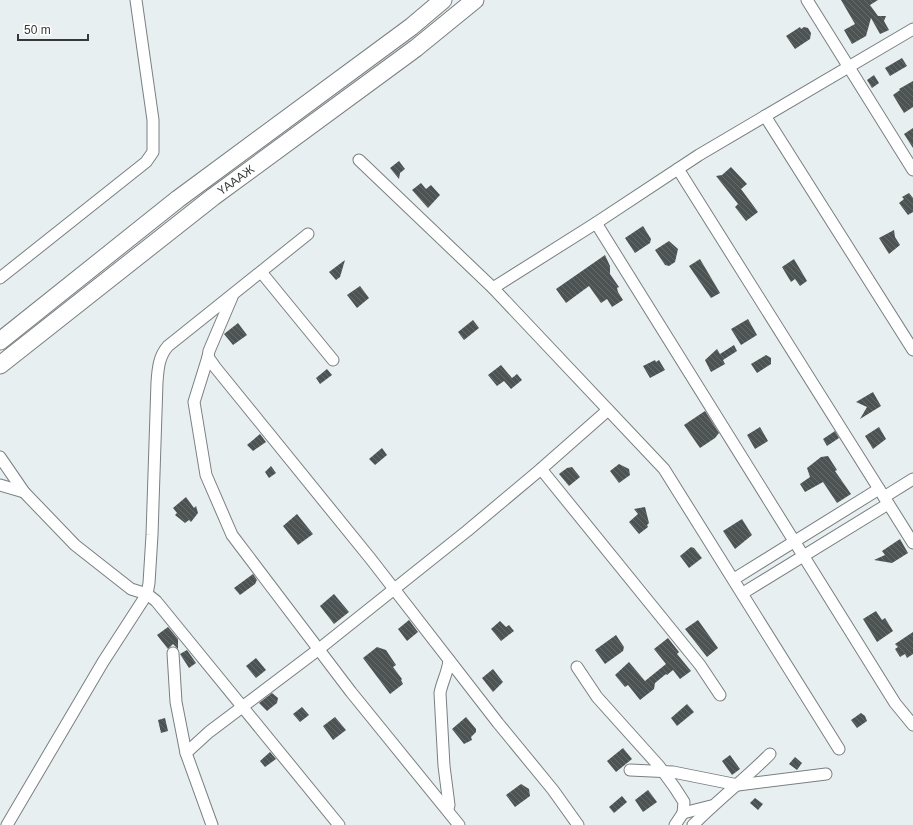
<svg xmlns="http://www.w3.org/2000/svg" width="913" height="825" viewBox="0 0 913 825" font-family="Arial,sans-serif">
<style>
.building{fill:url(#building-back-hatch)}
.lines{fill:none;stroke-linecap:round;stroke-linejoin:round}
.minor-casing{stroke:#7a7f81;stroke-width:13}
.highway-casing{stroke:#7a7f81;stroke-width:19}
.minor{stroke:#fff;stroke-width:11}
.highway{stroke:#fff;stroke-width:17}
.labels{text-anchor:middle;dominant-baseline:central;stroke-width:4;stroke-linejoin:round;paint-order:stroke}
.street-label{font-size:12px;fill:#353738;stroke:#fff}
</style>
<defs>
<pattern id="building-back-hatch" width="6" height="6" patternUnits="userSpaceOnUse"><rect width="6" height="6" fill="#4d5253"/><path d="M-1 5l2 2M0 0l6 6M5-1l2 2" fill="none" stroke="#646969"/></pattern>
</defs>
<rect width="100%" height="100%" fill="#e8eff1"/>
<g class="building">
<path d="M841 0H878L870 5 878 16H886L884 21 889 30 880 34 871 18 866 36 852 44 844 30 855 24Z"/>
<path d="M800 27 801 29 804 27 808 28 811 33 810 39 795 49 786 36Z"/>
<path d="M902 58 907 66 890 76 885 68Z"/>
<path d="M874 75 879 83 872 88 867 80Z"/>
<path d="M913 81V107L904 113 893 95 900 90 899 89Z"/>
<path d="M913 128V148L904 134Z"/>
<path d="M399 161 405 169 400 173 399 179 390 168Z"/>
<path d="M731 167 747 184 741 189 758 212 746 221 735 207 738 204 716 176 722 175Z"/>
<path d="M421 183 426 189 431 185 440 195 428 208 412 190Z"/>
<path d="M909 193 913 198V212L908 215 899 203 904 199 902 197Z"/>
<path d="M643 226 651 239 650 243 635 253 625 238Z"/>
<path d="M894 230 895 237 900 245 889 254 879 238Z"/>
<path d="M669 241 678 249 675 262 669 266 665 265 655 250Z"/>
<path d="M605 255 610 266V274L619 287 617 288 618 292 623 300 612 307 607 299 601 303 589 286 566 303 556 289Z"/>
<path d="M700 259 720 293 711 298 689 266Z"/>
<path d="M794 259 807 281 800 286 795 279 791 282 782 267Z"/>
<path d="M345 260 340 277 336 280 329 272Z"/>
<path d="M360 286 369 298 357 308 347 295Z"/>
<path d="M748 319 757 335 741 345 731 329Z"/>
<path d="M473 320 479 328 464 340 458 332Z"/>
<path d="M238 323 247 335 233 345 224 334Z"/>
<path d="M734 345 737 351 723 360 725 364 711 372 705 360 717 349 720 354Z"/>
<path d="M766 355 771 358V364L757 373 751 364Z"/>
<path d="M655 360 656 362 659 360 665 370 650 378 643 366Z"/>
<path d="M501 365 512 378 517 374 522 380 511 389 504 381 497 386 488 375Z"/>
<path d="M327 369 332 375 320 384 316 378Z"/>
<path d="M873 392 881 406 860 419 867 407 856 402Z"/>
<path d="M705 411 719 433 715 438 700 448 684 425Z"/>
<path d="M760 427 768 441 755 449 747 435Z"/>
<path d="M879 427 886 439 873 449 865 436Z"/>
<path d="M835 431 839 438 827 446 823 439Z"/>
<path d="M260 434 266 442 253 451 247 445Z"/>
<path d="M382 448 387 455 375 465 369 459Z"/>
<path d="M828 456 837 470 835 471 851 494 837 503 823 482 805 492 800 484 810 477 807 468 821 457Z"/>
<path d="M619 464 629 469 630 475 619 483 610 471Z"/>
<path d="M271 466 276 473 269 478 265 472Z"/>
<path d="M572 467 580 477 569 486 559 474 567 468Z"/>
<path d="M186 497 194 508 196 506 198 513 191 522 189 520 185 523 175 515 177 513 173 508Z"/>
<path d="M645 507 649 523 647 525 648 527 639 534 629 522 638 514 634 509Z"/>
<path d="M297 514 313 534 298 545 283 526Z"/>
<path d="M742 519 752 535 735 549 723 531Z"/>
<path d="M900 539 908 553 892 563 874 560 885 555 882 551Z"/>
<path d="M691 547 694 548 702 558 689 568 680 556Z"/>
<path d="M253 574 257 580 255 584 240 595 234 588Z"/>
<path d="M334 594 349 612 334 624 320 606Z"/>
<path d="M876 611 882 620 885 618 893 631 877 642 863 619Z"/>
<path d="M409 620 418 632 407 641 398 629Z"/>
<path d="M698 620 718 648 707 657 685 629Z"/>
<path d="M500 621 506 627 509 625 514 631 501 641 491 629Z"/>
<path d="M168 627 178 639V649L173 644 168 649 157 635Z"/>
<path d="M913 632V654L907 658 905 654 900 657 895 649 898 647 895 644Z"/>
<path d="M616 635 624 647 623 651 605 664 595 650Z"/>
<path d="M668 638 679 652 677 654 691 671 680 679 673 670 667 675 666 674 655 683 654 689 640 700 628 685 625 687 615 675 629 662 645 681 666 664 654 649Z"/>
<path d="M377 647 386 650 396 665 393 667 402 679 401 680 403 684 390 694 363 658Z"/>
<path d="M187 650 196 663 189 668 180 654Z"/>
<path d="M256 658 266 670 256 678 246 666Z"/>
<path d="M493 669 503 682 493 692 482 678Z"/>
<path d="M272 693 278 698 277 703 267 711 259 703Z"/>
<path d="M687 704 694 712 677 726 671 718Z"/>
<path d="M302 707 309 715 300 722 293 714Z"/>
<path d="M861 713 865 716 867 721 857 728 851 720Z"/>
<path d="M335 717 346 730 333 740 323 726Z"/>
<path d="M466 717 476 729V732L471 737 472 740 464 744 452 729Z"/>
<path d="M165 718 168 731 161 733 158 720Z"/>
<path d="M623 748 632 759 616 772 607 761Z"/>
<path d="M270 752 276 759 265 767 260 761Z"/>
<path d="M730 755 740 769 732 775 722 761Z"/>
<path d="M795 757 802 763 797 770 789 764Z"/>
<path d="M521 784 529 789 530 796 515 807 506 795Z"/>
<path d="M648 790 657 802 643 812 635 800Z"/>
<path d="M622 796 627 802 614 813 609 807Z"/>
<path d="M755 798 763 804 758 810 750 803Z"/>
</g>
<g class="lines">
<g class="minor-casing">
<g id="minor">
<path d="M807 0 913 170"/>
<path d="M765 116 913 350"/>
<path d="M359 160 493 288 664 469 839 749"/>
<path d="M678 169 913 543"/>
<path d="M596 223 895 703 913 725"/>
<path d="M261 272 333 360"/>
<path d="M0 278 146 162 153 152V120L136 0"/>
<path d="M493 288 596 223 699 155 913 29"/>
<path d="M232 297 209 351 208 357 215 367 370 558 498 723 553 790 578 825"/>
<path d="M208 357 194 402 206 475 232 535 351 692 459 825"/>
<path d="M0 457 24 492 75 545 131 589 147 594 156 601 339 825"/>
<path d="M541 469 700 665 720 695"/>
<path d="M0 485 24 492"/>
<path d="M884 497 913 479"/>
<path d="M734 579 879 489"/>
<path d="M743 593 888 504"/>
<path d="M173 653 176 702 186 753 212 825"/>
<path d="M577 667 597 697 659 766 675 788 684 802 683 813 711 806"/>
<path d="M186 753 209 732 319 649 467 531 541 469 608 410"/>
<path d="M630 770 673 772 738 785 826 774"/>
<path d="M448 809 449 805 444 766 440 693C442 682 448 672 449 660"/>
<path d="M7 825 103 662 147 594 149 583 152 535 157 382C158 368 159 356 168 346L308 234"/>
<path d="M675 825 683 813"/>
<path d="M693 825C718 800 745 779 770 754"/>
</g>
</g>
<g class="highway-casing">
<g id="highway">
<path d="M0 341 178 199 411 27 443 0"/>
<path d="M0 365 213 197 416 48 475 0"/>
</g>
</g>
<use href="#minor" class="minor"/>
<use href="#highway" class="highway"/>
</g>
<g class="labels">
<g class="street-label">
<text transform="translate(236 180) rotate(-36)">ҮАААЖ</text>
</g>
</g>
<path d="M18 34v6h70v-6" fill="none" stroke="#353738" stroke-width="2"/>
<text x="24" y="34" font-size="12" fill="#353738" stroke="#ffffff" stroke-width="3" paint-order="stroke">50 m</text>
</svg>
